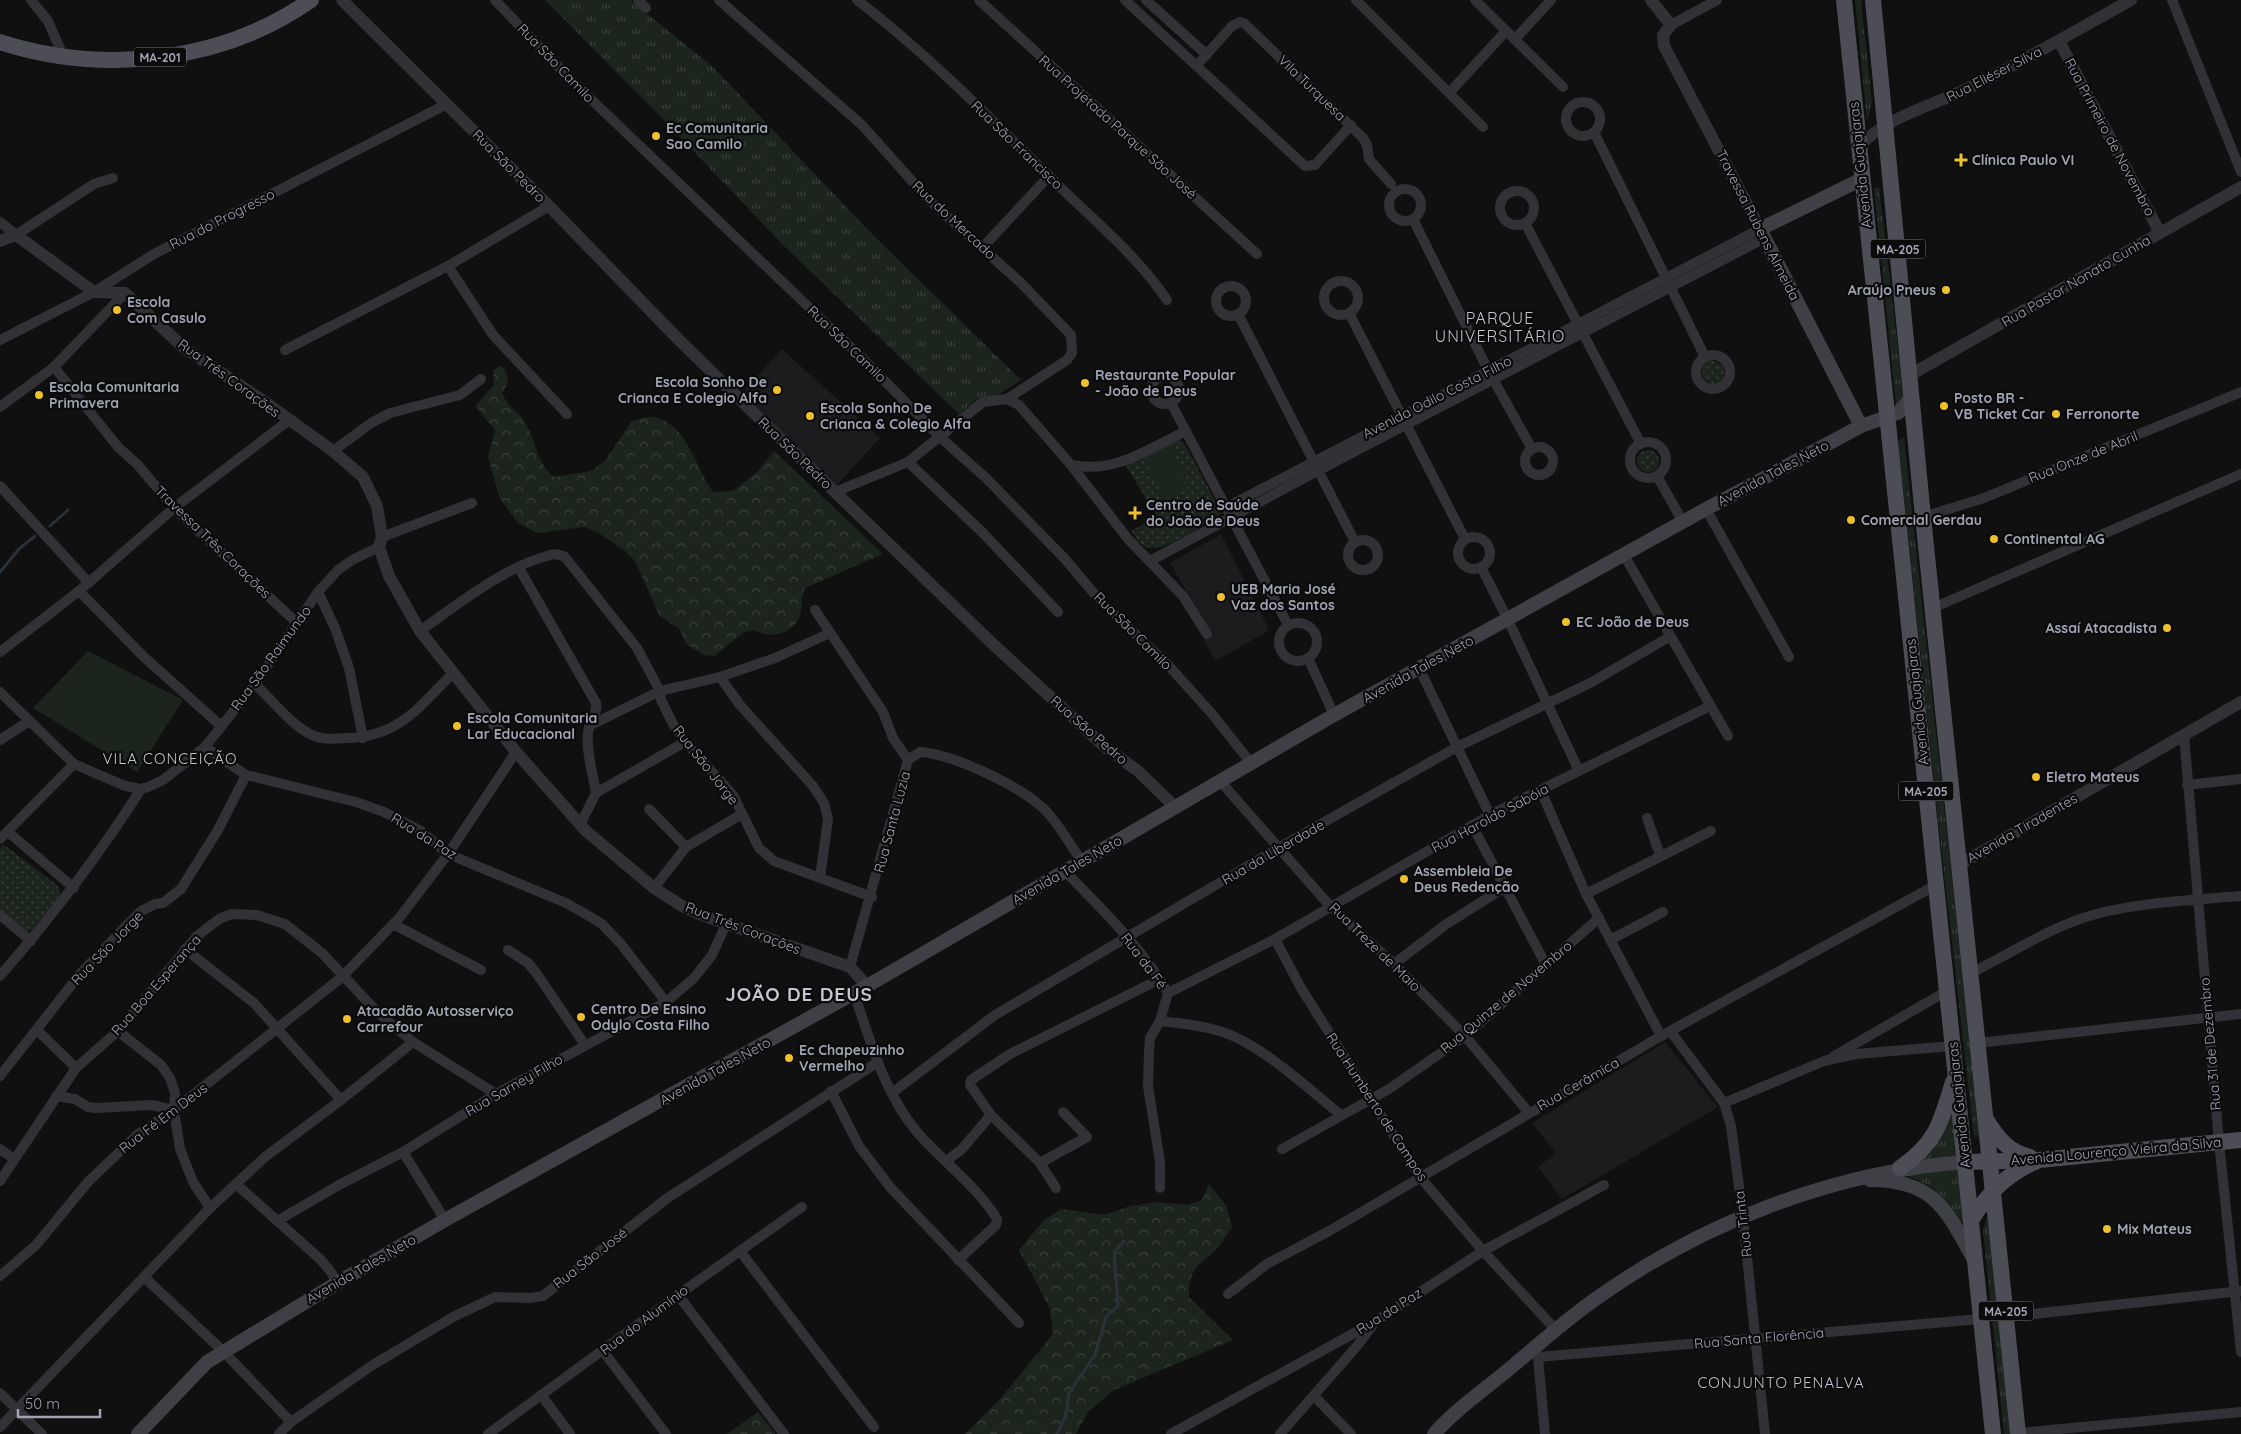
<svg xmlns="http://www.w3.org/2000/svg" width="2241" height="1434" viewBox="0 0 2241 1434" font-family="Quicksand,sans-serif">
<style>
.built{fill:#1c1c1e}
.grass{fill:url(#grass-tufts)}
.forest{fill:url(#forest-crowns)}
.park{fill:url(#park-dots)}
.pitch{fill:#1c241e}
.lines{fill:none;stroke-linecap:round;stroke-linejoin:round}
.stream{stroke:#2a3139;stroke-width:3}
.minor{stroke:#313136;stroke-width:10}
.tertiary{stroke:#313136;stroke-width:12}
.secondary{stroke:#3f4046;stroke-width:14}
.primary{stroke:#4d4e55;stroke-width:16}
.poi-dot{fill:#eec02b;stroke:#0b0b0c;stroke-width:2}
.labels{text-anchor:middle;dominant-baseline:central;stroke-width:4.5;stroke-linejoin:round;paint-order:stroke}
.shield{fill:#0b0b0c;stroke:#747680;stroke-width:1}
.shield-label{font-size:12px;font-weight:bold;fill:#a1a4b2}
.street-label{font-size:14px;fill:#a1a4b2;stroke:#0b0b0c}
.poi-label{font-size:14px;font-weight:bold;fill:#a1a4b2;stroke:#0b0b0c;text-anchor:start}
.neighbourhood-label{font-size:15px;letter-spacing:1px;fill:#c2c4ce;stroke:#0b0b0c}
.quarter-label{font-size:16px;letter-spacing:1px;fill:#c2c4ce;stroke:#0b0b0c}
.district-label{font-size:19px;font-weight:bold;letter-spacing:1px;fill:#c2c4ce;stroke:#0b0b0c}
</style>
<defs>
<pattern id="grass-tufts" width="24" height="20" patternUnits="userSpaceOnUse" patternTransform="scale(1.25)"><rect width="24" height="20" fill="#1c241e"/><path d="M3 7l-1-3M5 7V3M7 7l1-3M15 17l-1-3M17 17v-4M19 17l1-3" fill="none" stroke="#3a413c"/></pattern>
<pattern id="forest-crowns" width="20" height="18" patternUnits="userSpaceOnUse" patternTransform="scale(1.25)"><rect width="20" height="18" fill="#1c241e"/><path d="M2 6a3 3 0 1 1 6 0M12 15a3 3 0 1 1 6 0" fill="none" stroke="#3a413c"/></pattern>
<pattern id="park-dots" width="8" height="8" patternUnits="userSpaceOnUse" patternTransform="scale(1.25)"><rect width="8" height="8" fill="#1c241e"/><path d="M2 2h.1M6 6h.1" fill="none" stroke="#3a413c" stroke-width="1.8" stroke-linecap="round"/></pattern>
</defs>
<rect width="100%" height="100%" fill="#101011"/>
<g class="built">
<path d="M782 349 880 438 836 486 741 394Z"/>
<path d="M1221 534 1269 630 1216 661 1204 641 1213 635 1170 563Z"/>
<path d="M1665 1042 1718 1107 1562 1199 1538 1167 1556 1153 1532 1123Z"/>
</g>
<g class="grass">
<path d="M545 0H630L713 67 871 233 1021 380 998 395 977 399 959 414 782 244 661 117Z"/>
<path d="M1855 0H1861L1872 103 1867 121Z"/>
<path d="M1879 187 1904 399 1896 406 1874 189Z"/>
<path d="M1904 438 1980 1136 1974 1137 1939 828 1898 441Z"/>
<path d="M1952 1112 1957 1155 1919 1162 1938 1141Z"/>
<path d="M1958 1168 1963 1222 1958 1221C1943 1196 1936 1186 1907 1176L1912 1173Z"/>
<path d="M1988 1215 2010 1434H2004L1983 1230Z"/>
</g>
<g class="forest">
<path d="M499 366 505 369C509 379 509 384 502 393 508 408 516 409 524 421 537 440 535 462 554 477L591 471 605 461 631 422C637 420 647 416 654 417 687 423 696 469 713 492L733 491 758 471 774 451 883 554 805 588C801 598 802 601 801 611 797 635 770 639 753 630L743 633 714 656 704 655 687 645 679 629 659 615 635 561 625 551 600 534 585 527 537 533 518 523 500 499 488 457 495 430 475 406 494 385 493 371Z"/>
<path d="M1209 1184 1226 1205 1232 1227C1227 1234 1222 1244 1216 1250 1198 1266 1188 1269 1189 1297L1233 1340 1114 1390 1088 1412 1076 1434H965L1000 1399 1053 1334 1050 1309 1019 1250 1043 1221 1061 1209 1105 1215 1130 1206 1157 1202 1187 1205 1202 1200Z"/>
<path d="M758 1412 776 1434H727Z"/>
</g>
<g class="park">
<path d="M1710 359 1724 365V379L1720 385 1714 386 1703 379 1702 367 1706 360Z"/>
<path d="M1179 438 1188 450 1222 513C1207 522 1160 557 1144 546 1139 543 1135 535 1131 531L1157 517 1125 464Z"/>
<circle cx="1648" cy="461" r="11"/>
<path d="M3 844 57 885 61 894 31 931H24L0 910V848Z"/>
</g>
<g class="pitch">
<path d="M1169 445 1190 486 1165 499 1143 459Z"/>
<path d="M88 651 183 700 137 772 33 708Z"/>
</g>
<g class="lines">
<g class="stream">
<path d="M50 526 68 510"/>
<path d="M0 572 19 549 35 536"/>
<path d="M1057 1434 1066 1415 1069 1393 1095 1355 1106 1317 1118 1306 1114 1252 1124 1241"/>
</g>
<g class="minor">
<path d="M31 0 48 21 64 58"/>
<path d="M495 0 574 83 860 356 941 438 986 478 1065 559 1097 597 1169 666 1213 715 1251 763"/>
<path d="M638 0 646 8"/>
<path d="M719 0 862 125 929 200 1021 283 1071 335 1072 353 1067 360 1007 399"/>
<path d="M857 0C930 56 995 123 1060 187 1097 223 1138 257 1167 300"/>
<path d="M979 0 1257 254"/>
<path d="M1125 0 1305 166 1315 165 1351 125"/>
<path d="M1146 0 1207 55"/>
<path d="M1356 0 1483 127"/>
<path d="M1475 0 1563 87"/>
<path d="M2172 0 2241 172"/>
<path d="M1671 25 1717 0"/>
<path d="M1515 39 1551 0"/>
<path d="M1197 65 1232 26 1240 22 1244 23 1363 138 1367 145 1369 159 1391 184"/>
<path d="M1450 92 1506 31"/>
<circle cx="1583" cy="119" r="17"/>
<path d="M1594 132 1705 357"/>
<circle cx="1405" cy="205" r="16"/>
<circle cx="1517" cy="208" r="17"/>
<path d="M1413 219 1488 370 1532 449"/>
<path d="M0 222 16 235 94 184 113 178"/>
<path d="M1525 223 1641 444"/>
<path d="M983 247 1049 176"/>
<path d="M448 266 493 335 567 414"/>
<circle cx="1341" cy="298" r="17"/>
<circle cx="1231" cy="301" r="15"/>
<path d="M1349 313 1465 539"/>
<path d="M1238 314 1355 542"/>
<path d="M0 340 94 292 154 254 447 104"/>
<path d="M285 350 448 266 549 206"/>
<circle cx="1713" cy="372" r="17"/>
<path d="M54 367 118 447 138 465 174 508 297 623"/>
<circle cx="1165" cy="390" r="14"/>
<path d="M1171 403 1288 625"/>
<path d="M0 407 54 367 125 293"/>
<circle cx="1648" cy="460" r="18"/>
<circle cx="1539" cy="461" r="14"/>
<path d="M333 451 371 423 390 413 460 395 481 379"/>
<path d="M908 462 982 532 1058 612"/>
<path d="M1071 465C1115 474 1148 449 1186 431"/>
<path d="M1657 476 1683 522"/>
<path d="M0 486 89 583"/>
<path d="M835 492 908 462 983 402 1007 399 1019 405 1071 465 1128 539 1183 596 1207 634"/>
<path d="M1227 507 1760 229"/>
<path d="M1706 509 1789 657"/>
<path d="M1923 517 1984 498 2241 392"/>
<path d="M382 537 472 503"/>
<circle cx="1474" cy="553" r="16"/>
<circle cx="1363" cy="555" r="15"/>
<path d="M1624 555 1728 736"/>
<path d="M1150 561 1319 470 1765 238"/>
<path d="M1481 567 1508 620 1579 771"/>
<path d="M519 568 596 703C598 714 589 721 588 733 586 752 593 774 596 793"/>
<path d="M79 591 144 657 220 725"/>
<path d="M318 592 335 628 349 668 363 738"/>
<path d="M1933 608 2241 474"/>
<path d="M815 610 883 712 893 738 908 760"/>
<circle cx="1298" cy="642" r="19"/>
<path d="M420 631C458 604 504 567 550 555 555 553 560 555 565 557L637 648 660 691 661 700 673 724 685 742 733 795 759 848 774 861 872 897"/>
<path d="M0 652 79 591 174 508 288 421"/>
<path d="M1308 658 1334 715"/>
<path d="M1419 668 1490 815"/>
<path d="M720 677 740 705 813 786 824 803 828 819 820 878"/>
<path d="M255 684C272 700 291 725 312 735 323 740 335 739 346 738 399 737 419 707 453 673"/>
<path d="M0 692 74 764 125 786 141 789 148 787 163 780 205 747 255 684 318 592 338 570 352 560 379 547"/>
<path d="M589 726 660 691 720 677 775 658 830 633"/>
<path d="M2184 735 2219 1142 2241 1352"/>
<path d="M0 740 29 721"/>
<path d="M205 747 246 775 356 802 384 812 421 831 448 854 566 903 589 916 602 924 621 944 666 1002"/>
<path d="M908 760 920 752C953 754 1020 786 1044 809 1059 824 1070 844 1082 862"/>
<path d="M1220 781 1330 906 1394 964 1465 1036 1529 1113"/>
<path d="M2187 785 2241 779"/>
<path d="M1541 791 1586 894 1661 1036"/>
<path d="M649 809 686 847"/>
<path d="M1647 818 1660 855"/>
<path d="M580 825 596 793 685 742"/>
<path d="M1472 825 1546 965"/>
<path d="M8 832 74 888"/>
<path d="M0 839 74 764"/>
<path d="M1065 871C1101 909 1142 947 1168 993L1160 1021 1150 1038 1149 1052 1148 1086 1160 1162V1188"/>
<path d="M654 888 686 847 742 814"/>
<path d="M1586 894 1711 831"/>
<path d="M0 915 31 941"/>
<path d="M393 924 481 970"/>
<path d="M1275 939 1301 988 1420 1177 1483 1251 1556 1330"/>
<path d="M1610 940 1663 912"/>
<path d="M185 949 254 1003 341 1100"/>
<path d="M508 950 528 963 537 974 585 1045"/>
<path d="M1394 964 1445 925 1505 887"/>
<path d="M850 967 908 760"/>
<path d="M1971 973C2011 953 2052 926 2096 914 2143 902 2193 900 2241 896"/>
<path d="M0 976C53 915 98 857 141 789"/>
<path d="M854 993C870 1040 884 1093 917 1132 941 1160 978 1187 997 1219L996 1225 958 1260"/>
<path d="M1168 993 1275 939 1490 815 1710 706"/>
<path d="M1160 1021C1185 1024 1212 1026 1235 1037 1270 1053 1310 1090 1341 1115"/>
<path d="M37 1030 76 1068"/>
<path d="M118 1031 161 1065 170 1078 175 1093 174 1110 180 1149 193 1182 210 1208"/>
<path d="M1671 1032 1724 1103 1731 1126 1743 1217 1765 1434"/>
<path d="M1978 1043 2241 1014"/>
<path d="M1834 1056 1947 991"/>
<path d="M0 1076 80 974 128 924 141 911 155 904 163 903 181 889 218 830 246 775"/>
<path d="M831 1091 859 1146 890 1187 1019 1323"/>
<path d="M892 1093 995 1015 1280 847 1457 747 1592 682 1669 637"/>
<path d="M56 1096 75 1099 88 1107 96 1108 152 1105 174 1110"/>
<path d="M1724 1103 1824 1061 1856 1054 1953 1046"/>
<path d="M0 1149 14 1159"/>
<path d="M1282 1149 1389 1089 1465 1036 1599 918"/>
<path d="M403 1152 445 1220"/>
<path d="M946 1161 961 1150 991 1115"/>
<path d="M1040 1163 1087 1137 1063 1112"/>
<path d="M0 1181 76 1068 118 1031 197 936 219 919 232 914 257 915 285 924 322 953 379 1014 413 1042 496 1094"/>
<path d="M236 1184 320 1259 331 1272 337 1283"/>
<path d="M1056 1188 1040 1163 991 1115 970 1085 971 1080 1010 1054 1160 979"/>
<path d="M277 1221 339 1185 403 1152 496 1094 666 1002 694 978 712 955 726 924"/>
<path d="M740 1251 874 1427"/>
<path d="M0 1276 36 1245 88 1182 137 1135 174 1110 342 977 400 917 448 854 516 752"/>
<path d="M144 1277 223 1351 291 1422"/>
<path d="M1228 1294 1267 1264 1331 1230 1661 1036 1936 885"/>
<path d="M678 1295 784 1434"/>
<path d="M2006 1317 2241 1291"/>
<path d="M603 1351 666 1434"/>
<path d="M1533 1352 1538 1357 1545 1434"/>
<path d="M1538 1357 1981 1319"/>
<path d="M0 1393 42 1434"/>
<path d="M542 1396 570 1434"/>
<path d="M1314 1396 1351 1434"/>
<path d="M0 1427 210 1208 265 1157 341 1100 413 1042"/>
<path d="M2018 1433 2241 1412"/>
<path d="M279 1434 291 1422 371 1366 453 1317 495 1297 530 1298 543 1296 666 1199 878 1062"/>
<path d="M488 1434 678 1295 802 1207"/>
<path d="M1171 1434 1376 1321 1483 1251 1604 1185"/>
<path d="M1280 1434 1357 1346 1373 1325"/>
</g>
<g class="tertiary">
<path d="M342 0 549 206 678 339 835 492 995 646 1105 747 1138 771 1175 807"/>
<path d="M1651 0 1671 25 1663 35 1664 46 1760 229"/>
<path d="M2059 41 2160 233"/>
<path d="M1858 147C1888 116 1931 106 1969 88 2024 61 2077 30 2131 0"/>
<path d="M0 241 16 235 94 292 125 293 183 347 265 402 333 451 363 477 377 506 382 537 379 547 389 576 420 631 516 752 586 831 654 888 682 906 702 915 850 967 867 986"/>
<path d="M1910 375 2241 187"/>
<path d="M1959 865 2241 702"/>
</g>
<g class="secondary">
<path d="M1861 426 1760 229 1862 179"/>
<path d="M1870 1180C1934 1180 1946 1209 1974 1260"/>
<path d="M138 1434 207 1362 337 1283 445 1220 867 986 1334 715 1706 509 1861 426 1898 413 1912 397"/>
<path d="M1434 1434C1457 1408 1488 1387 1514 1365 1540 1343 1566 1320 1594 1300 1702 1223 1832 1172 1965 1162"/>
</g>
<g class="primary">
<path d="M1844 0 1993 1434"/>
<path d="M1873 0 1923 517 2018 1434"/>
<path d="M0 42C103 75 221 63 311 0"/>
<path d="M1987 1121C1998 1139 2009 1152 2030 1157"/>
<path d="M1965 1162 2039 1160 2241 1140"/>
<path d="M1900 1168C1937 1142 1940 1124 1953 1082"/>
<path d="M1971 1220C1988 1194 2006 1174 2035 1162"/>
</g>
</g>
<g class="poi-dot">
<circle cx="656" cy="136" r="5"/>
<path d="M1958.5 152.5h5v5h5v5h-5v5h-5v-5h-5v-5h5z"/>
<circle cx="1946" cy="290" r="5"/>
<circle cx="117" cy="310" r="5"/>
<circle cx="1085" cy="383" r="5"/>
<circle cx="777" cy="390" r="5"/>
<circle cx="39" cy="395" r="5"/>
<circle cx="1944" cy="406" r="5"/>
<circle cx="2056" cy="414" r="5"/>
<circle cx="810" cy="416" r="5"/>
<path d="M1132.5 505.5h5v5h5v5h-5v5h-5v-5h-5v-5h5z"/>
<circle cx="1851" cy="520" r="5"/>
<circle cx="1994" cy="539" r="5"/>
<circle cx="1221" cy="597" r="5"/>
<circle cx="1566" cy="622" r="5"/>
<circle cx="2167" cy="628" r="5"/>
<circle cx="457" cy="726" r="5"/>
<circle cx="2036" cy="777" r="5"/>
<circle cx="1404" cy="879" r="5"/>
<circle cx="581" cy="1017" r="5"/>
<circle cx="347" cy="1019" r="5"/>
<circle cx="789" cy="1058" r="5"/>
<circle cx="2107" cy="1229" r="5"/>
</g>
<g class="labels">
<g class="shield">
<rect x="134" y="47.5" width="52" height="19" rx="4"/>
<rect x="1870.5" y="239.5" width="55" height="19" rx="4"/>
<rect x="1898.5" y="781.5" width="55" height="19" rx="4"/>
<rect x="1978.5" y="1301.5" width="55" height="19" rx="4"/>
</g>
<g class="shield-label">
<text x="160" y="57">MA-201</text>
<text x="1898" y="249">MA-205</text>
<text x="1926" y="791">MA-205</text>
<text x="2006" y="1311">MA-205</text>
</g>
<g class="street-label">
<text transform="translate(556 63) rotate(46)">Rua São Camilo</text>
<text transform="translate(1994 74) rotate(-27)">Rua Eliéser Silva</text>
<text transform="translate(1312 88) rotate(44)">Vila Turquesa</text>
<text transform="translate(1118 127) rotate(42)">Rua Projetada Parque São José</text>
<text transform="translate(2110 137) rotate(62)">Rua Primeiro de Novembro</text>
<text transform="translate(1017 145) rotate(44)">Rua São Francisco</text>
<text transform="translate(1860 165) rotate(-96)">Avenida Guajajaras</text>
<text transform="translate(509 166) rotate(45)">Rua São Pedro</text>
<text transform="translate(222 219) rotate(-27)">Rua do Progresso</text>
<text transform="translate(954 220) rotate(43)">Rua do Mercado</text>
<text transform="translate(1758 225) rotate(63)">Travessa Rubens Almeida</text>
<text transform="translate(2076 281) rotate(-30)">Rua Pastor Nonato Cunha</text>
<text transform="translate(847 344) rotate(44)">Rua São Camilo</text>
<text transform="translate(229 378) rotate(36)">Rua Três Corações</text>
<text transform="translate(1437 397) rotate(-27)">Avenida Odilo Costa Filho</text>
<text transform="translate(795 453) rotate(44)">Rua São Pedro</text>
<text transform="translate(2083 457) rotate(-22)">Rua Onze de Abril</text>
<text transform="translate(1773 473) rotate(-28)">Avenida Tales Neto</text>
<text transform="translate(213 542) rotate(44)">Travessa Três Corações</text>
<text transform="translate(1133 631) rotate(45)">Rua São Camilo</text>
<text transform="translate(271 658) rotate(-54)">Rua São Raimundo</text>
<text transform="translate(1418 669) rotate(-29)">Avenida Tales Neto</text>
<text transform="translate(1917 702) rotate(-96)">Avenida Guajajaras</text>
<text transform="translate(1089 730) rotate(41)">Rua São Pedro</text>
<text transform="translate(706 765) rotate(52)">Rua São Jorge</text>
<text transform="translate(1490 818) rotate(-28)">Rua Haroldo Sabóia</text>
<text transform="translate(892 822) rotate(-75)">Rua Santa Luzia</text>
<text transform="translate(2022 828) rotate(-30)">Avenida Tiradentes</text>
<text transform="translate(424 836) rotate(32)">Rua da Paz</text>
<text transform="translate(1273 852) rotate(-30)">Rua da Liberdade</text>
<text transform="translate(1067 870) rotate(-30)">Avenida Tales Neto</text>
<text transform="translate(743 928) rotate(21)">Rua Três Corações</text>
<text transform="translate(1375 947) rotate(44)">Rua Treze de Maio</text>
<text transform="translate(107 948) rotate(-46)">Rua São Jorge</text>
<text transform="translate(1144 961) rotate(53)">Rua da Fé</text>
<text transform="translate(156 985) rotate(-49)">Rua Boa Esperança</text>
<text transform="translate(1506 997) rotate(-40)">Rua Quinze de Novembro</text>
<text transform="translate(2210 1044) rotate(-95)">Rua 31 de Dezembro</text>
<text transform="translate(715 1071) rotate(-29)">Avenida Tales Neto</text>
<text transform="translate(1578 1084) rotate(-30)">Rua Cerâmica</text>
<text transform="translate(514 1085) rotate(-30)">Rua Sarney Filho</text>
<text transform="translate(1959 1105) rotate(-96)">Avenida Guajajaras</text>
<text transform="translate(1377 1107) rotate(57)">Rua Humberto de Campos</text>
<text transform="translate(163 1118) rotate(-37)">Rua Fé Em Deus</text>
<text transform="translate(2116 1151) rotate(-5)">Avenida Lourenço Vieira da Silva</text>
<text transform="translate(1743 1224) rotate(-97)">Rua Trinta</text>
<text transform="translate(590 1258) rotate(-38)">Rua São José</text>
<text transform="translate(361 1269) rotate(-30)">Avenida Tales Neto</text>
<text transform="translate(1389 1311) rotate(-32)">Rua da Paz</text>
<text transform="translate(644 1320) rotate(-37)">Rua do Alumínio</text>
<text transform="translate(1759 1338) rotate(-5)">Rua Santa Florência</text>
</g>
<g class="poi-label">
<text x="666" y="128">Ec Comunitaria<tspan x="666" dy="16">Sao Camilo</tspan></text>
<text x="1972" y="160">Clínica Paulo VI</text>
<text x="1936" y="290" text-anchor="end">Araújo Pneus</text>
<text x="127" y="302">Escola<tspan x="127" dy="16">Com Casulo</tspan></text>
<text x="1095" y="375">Restaurante Popular<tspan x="1095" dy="16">- João de Deus</tspan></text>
<text x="767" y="382" text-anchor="end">Escola Sonho De<tspan x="767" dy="16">Crianca E Colegio Alfa</tspan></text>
<text x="49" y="387">Escola Comunitaria<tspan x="49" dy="16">Primavera</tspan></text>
<text x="1954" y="398">Posto BR -<tspan x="1954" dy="16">VB Ticket Car</tspan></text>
<text x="820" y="408">Escola Sonho De<tspan x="820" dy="16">Crianca &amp; Colegio Alfa</tspan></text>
<text x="2066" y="414">Ferronorte</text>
<text x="1146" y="505">Centro de Saúde<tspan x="1146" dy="16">do João de Deus</tspan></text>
<text x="1861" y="520">Comercial Gerdau</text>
<text x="2004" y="539">Continental AG</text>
<text x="1231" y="589">UEB Maria José<tspan x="1231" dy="16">Vaz dos Santos</tspan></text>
<text x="1576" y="622">EC João de Deus</text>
<text x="2157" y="628" text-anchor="end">Assaí Atacadista</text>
<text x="467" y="718">Escola Comunitaria<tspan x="467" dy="16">Lar Educacional</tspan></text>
<text x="2046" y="777">Eletro Mateus</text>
<text x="1414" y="871">Assembleia De<tspan x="1414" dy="16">Deus Redenção</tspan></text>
<text x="591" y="1009">Centro De Ensino<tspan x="591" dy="16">Odylo Costa Filho</tspan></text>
<text x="357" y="1011">Atacadão Autosserviço<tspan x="357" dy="16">Carrefour</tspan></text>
<text x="799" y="1050">Ec Chapeuzinho<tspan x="799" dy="16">Vermelho</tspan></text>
<text x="2117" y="1229">Mix Mateus</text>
</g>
<g class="neighbourhood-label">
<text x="170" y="758">VILA CONCEIÇÃO</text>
<text x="1781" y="1382">CONJUNTO PENALVA</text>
</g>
<g class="quarter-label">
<text x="1500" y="318">PARQUE<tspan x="1500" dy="18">UNIVERSITÁRIO</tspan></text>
</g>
<g class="district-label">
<text x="799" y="994">JOÃO DE DEUS</text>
</g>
</g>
<path d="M18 1409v8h82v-8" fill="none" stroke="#a1a4b2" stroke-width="2.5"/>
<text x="25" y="1409" font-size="15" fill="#a1a4b2" stroke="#0b0b0c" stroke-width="4" paint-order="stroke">50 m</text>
</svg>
